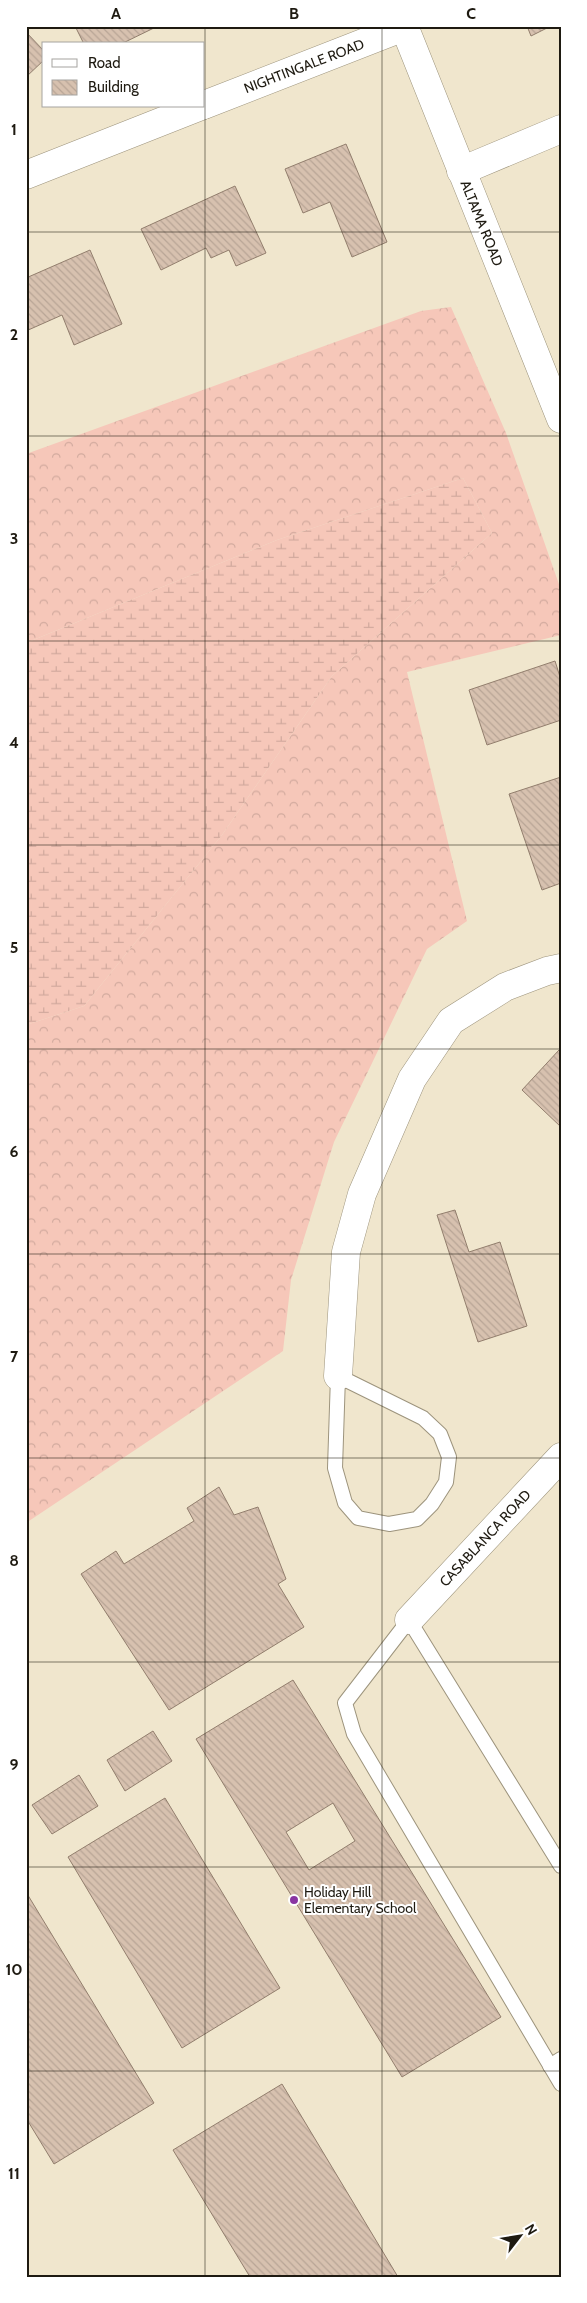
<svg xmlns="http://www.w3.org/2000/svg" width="587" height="2303" viewBox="0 0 587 2303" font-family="Cabin,sans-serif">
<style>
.forest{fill:url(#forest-crowns)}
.wetland{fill:url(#wetland-marsh)}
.building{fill:url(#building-back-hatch);stroke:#927e6d;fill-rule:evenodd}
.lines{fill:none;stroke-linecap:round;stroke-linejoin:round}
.service-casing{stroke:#9d947d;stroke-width:16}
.minor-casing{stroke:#9d947d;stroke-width:29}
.tertiary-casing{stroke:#9d947d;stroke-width:29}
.service{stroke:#fff;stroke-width:14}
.minor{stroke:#fff;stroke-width:28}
.tertiary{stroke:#fff;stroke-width:28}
.grid{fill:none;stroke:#1e1a11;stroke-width:1;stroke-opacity:0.55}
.poi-dot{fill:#8a35a2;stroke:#fff;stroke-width:2}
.labels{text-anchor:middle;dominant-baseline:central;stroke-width:4;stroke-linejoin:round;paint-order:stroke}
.street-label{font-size:14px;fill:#1e1a11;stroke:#fff}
.poi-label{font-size:14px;fill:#1e1a11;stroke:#fff;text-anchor:start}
.neatline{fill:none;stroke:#1e1a11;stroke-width:2}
.grid-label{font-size:16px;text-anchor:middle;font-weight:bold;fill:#1e1a11}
</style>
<defs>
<pattern id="forest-crowns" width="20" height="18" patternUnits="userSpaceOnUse" patternTransform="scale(1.25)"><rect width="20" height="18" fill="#f6c7b9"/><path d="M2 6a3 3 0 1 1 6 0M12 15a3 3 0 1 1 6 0" fill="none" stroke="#d2aa9e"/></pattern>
<pattern id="wetland-marsh" width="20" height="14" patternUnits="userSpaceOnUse" patternTransform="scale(1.25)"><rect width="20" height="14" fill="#f6c7b9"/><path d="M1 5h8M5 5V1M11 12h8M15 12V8" fill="none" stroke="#d2aa9e"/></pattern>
<pattern id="building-back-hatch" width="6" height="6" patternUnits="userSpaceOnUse" patternTransform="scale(1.25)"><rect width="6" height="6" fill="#d7c1af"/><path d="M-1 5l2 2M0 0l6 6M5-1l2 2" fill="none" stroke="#b8a596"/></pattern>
</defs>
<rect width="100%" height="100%" fill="#f0e6cd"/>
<path class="forest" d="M451 307 506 433 561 590V635L407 672 467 921 427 949 334 1142 291 1280 283 1351 26 1523V1025L84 1006 222 835 332 676 492 533 463 478 277 540 26 643V454L421 311Z"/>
<path class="wetland" d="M463 478 492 533 332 676 222 835 84 1006 26 1025V643L277 540Z"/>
<g class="building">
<path d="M75 26H158L121 44H84Z"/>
<path d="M527 26H551L531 36Z"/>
<path d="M26 32 44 51V60L26 77Z"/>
<path d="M346 144 387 242 352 257 330 202 303 213 285 169Z"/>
<path d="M235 186 266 253 236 266 229 250 211 258 206 248 161 270 141 229Z"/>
<path d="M90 250 122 324 74 345 62 315 26 331V278Z"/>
<path d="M555 661 561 680V720L487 745 469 690Z"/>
<path d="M561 777V883L542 890 509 794Z"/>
<path d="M559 1050 561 1052V1127L522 1090Z"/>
<path d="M455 1210 469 1252 500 1242 527 1326 478 1342 437 1215Z"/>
<path d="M219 1487 234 1515 258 1507 286 1579 278 1584 304 1627 169 1710 81 1574 116 1551 124 1564 194 1521 187 1508Z"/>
<path d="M293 1680 501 2017 402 2077 196 1739ZM333 1803 355 1841 309 1870 286 1832Z"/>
<path d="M153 1731 172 1761 125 1791 107 1760Z"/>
<path d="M79 1775 98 1806 52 1834 32 1805Z"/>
<path d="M165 1798 280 1988 182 2048 68 1857Z"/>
<path d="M26 1892 154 2103 54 2164 26 2118Z"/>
<path d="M282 2084 398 2277H250L173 2150Z"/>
</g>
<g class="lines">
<g class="service-casing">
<g id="service">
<path d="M338 1376 423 1418 440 1434 449 1457 446 1482 432 1504 417 1519 389 1524 358 1518 345 1503 335 1468Z"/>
<path d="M561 1866 409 1620 345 1703 354 1734 561 2084"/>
<path d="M550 2066 561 2059"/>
</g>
</g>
<g class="minor-casing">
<g id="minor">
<path d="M204 105 404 27"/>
<path d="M461 171 561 129"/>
<path d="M26 175 201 106"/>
<path d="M338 1376 346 1252 362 1194 412 1079 451 1021 505 987 547 971 561 968"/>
<path d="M409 1620 561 1457"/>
</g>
</g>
<g class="tertiary-casing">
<path id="tertiary" d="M404 26 561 419"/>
</g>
<use href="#service" class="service"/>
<use href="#minor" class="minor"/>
<use href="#tertiary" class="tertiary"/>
</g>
<path class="grid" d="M205 26V2277M382 26V2277M26 232H561M26 436H561M26 641H561M26 845H561M26 1049H561M26 1254H561M26 1458H561M26 1662H561M26 1867H561M26 2071H561"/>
<circle class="poi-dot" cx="294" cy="1900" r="5"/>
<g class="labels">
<g class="street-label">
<text transform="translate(304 66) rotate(-21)">NIGHTINGALE ROAD</text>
<text transform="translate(482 223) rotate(68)">ALTAMA ROAD</text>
<text transform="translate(485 1538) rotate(-47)">CASABLANCA ROAD</text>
</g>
<g class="poi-label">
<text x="304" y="1892">Holiday Hill<tspan x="304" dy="16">Elementary School</tspan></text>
</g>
</g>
<rect width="587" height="2303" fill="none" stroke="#ffffff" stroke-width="55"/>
<rect x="42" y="42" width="162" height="65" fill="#ffffff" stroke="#a5a3a0"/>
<rect x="52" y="59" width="25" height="8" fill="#ffffff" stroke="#a5a3a0"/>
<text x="88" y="68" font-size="15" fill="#1e1a11">Road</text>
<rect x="52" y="80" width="25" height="15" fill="url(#building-back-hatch)" stroke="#a5a3a0"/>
<text x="88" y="92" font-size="15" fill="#1e1a11">Building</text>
<g transform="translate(520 2236) rotate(59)" stroke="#ffffff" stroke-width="4" paint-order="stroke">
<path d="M0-4L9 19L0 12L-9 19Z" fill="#1e1a11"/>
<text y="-8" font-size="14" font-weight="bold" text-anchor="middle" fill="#1e1a11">N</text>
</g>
<rect x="28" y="28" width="532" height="2248" class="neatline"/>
<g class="grid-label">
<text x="116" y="19">A</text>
<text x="294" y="19">B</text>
<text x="471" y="19">C</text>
<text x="14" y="135">1</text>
<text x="14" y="340">2</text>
<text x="14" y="544">3</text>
<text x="14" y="748">4</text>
<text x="14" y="953">5</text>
<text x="14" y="1157">6</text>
<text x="14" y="1362">7</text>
<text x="14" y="1566">8</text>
<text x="14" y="1770">9</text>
<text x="14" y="1975">10</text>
<text x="14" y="2179">11</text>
</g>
</svg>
